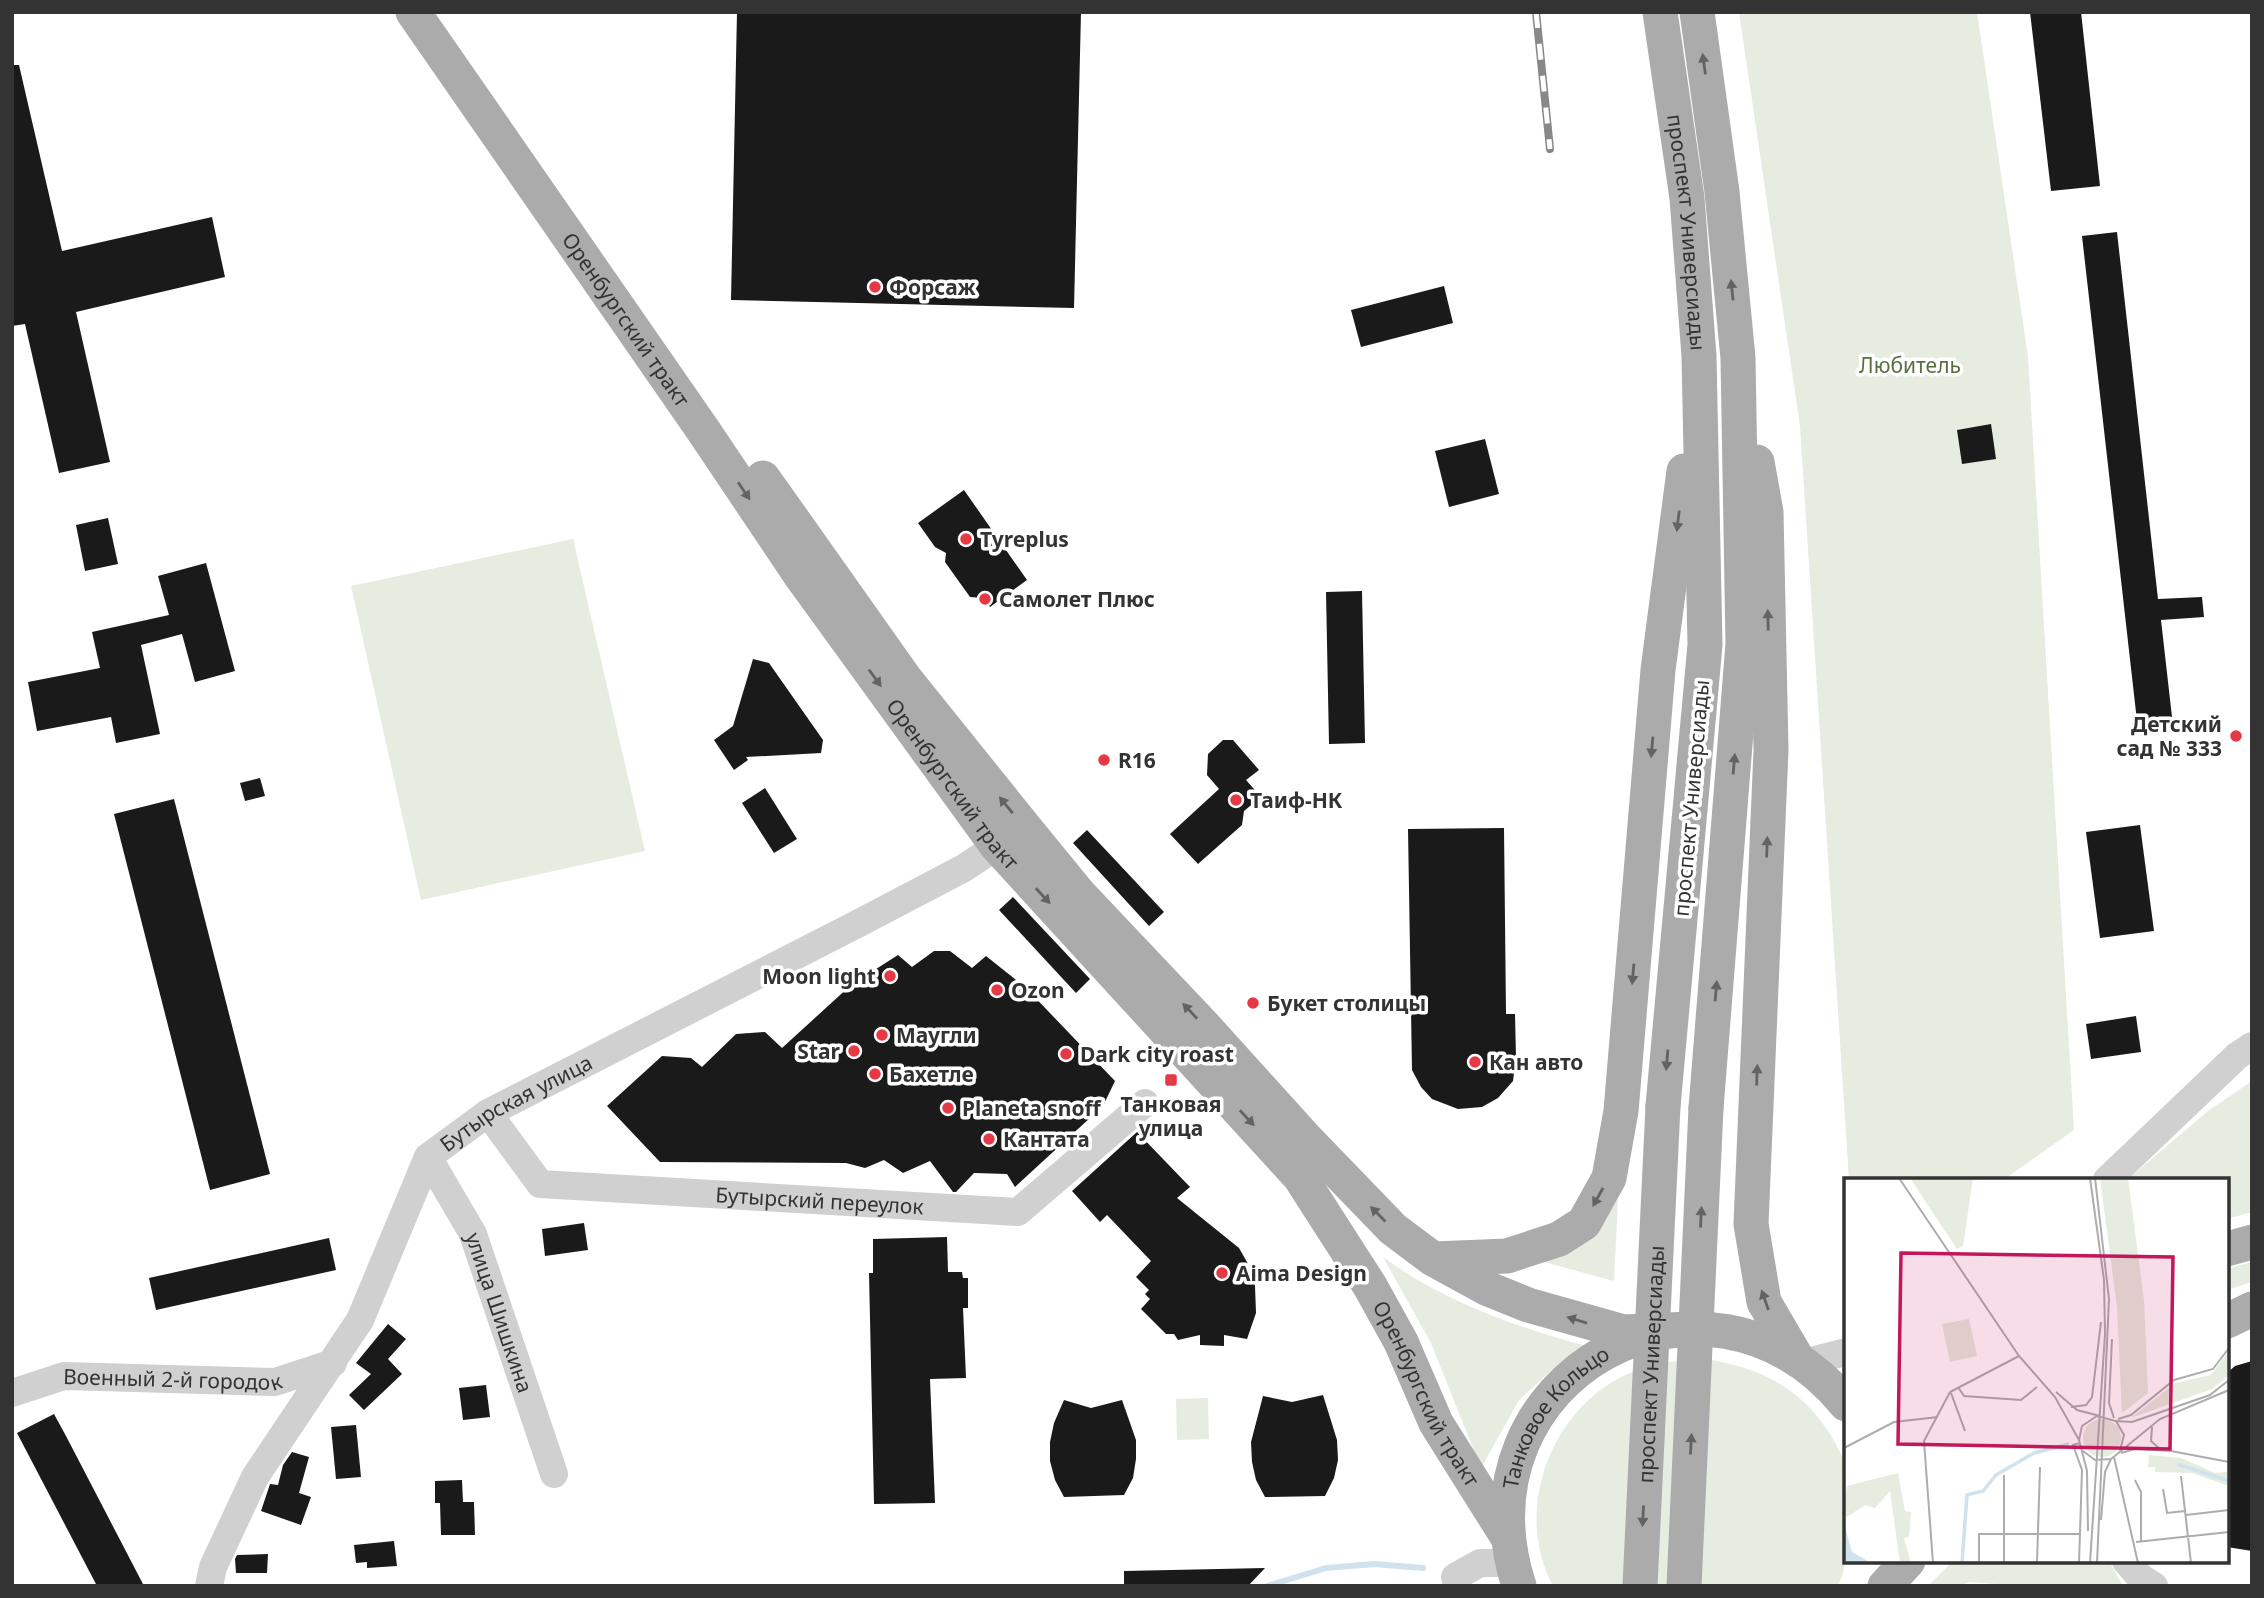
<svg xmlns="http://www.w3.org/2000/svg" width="2264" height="1598" viewBox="0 0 2264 1598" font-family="'Noto Sans',sans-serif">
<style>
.green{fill:#e6ecdf}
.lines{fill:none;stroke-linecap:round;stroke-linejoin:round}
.stream{stroke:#cfe2ee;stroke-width:6}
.building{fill:#1a1a1a}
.minor{stroke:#d0d0d0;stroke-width:28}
.major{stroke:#ababab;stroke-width:35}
.rail-casing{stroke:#888;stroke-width:8}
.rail{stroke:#fff;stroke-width:5;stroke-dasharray:16;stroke-linecap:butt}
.major-bridge{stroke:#ababab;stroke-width:35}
.oneway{fill:#636363}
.poi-dot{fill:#e63946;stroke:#fff;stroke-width:2.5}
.labels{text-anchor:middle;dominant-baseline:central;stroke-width:7;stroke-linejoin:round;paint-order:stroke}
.street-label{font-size:21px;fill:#333;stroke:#fff}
.poi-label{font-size:21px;font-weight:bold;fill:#333;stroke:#fff;text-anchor:start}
.park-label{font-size:21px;fill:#56703f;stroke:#fff}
.inset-river{fill:none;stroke:#cfe2ee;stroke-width:3.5}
.inset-road{fill:none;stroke:#adadad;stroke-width:2}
.view{fill:#c2185b;fill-opacity:0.15;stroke:#c2185b;stroke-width:3.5}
.inset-edge{fill:none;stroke:#333;stroke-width:3.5}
</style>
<rect width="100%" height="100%" fill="#fff"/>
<g class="green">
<path d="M1739 12H1977L2028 357 2074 1130 2003 1180H1849L1800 426Z"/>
<path d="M573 539 645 851 421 900 351 586Z"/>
<path d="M2252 1081V1212L2227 1219V1180H2127L2208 1111Z"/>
<path d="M1618 1199 1614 1281 1533 1259 1606 1218Z"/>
<path d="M1383 1257C1444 1302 1514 1326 1586 1346L1557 1365 1519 1400 1481 1468 1431 1343Z"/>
<path d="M2252 1262V1282L2227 1290V1269Z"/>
<path d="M1707 1359C1759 1368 1798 1386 1828 1431 1835 1442 1844 1457 1846 1470 1847 1486 1846 1503 1846 1519 1846 1547 1849 1560 1838 1586H1553C1515 1515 1546 1421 1614 1381 1643 1364 1674 1360 1707 1359Z"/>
<path d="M1208 1398 1209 1439 1177 1440 1176 1399Z"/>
<path d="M1953 1561H2109L2123 1586H2026L1969 1582 1960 1586H1928Z"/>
</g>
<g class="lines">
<path class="stream" d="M1267 1586 1326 1568 1375 1564 1423 1568"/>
</g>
<g class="building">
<path d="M737 12H1081L1074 308 731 300Z"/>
<path d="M2030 12H2081L2100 186 2051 191Z"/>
<path d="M12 65H19L62 251 212 217 225 277 76 312 110 462 59 473 25 324 12 326Z"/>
<path d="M2117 232 2158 599 2202 597 2204 617 2161 620 2172 717 2137 721 2082 236Z"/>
<path d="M1444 286 1453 323 1361 347 1351 310Z"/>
<path d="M1991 424 1996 459 1962 464 1957 430Z"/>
<path d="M1485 439 1499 494 1449 507 1435 451Z"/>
<path d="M964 490 1027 580 990 607 983 598 970 597 945 562 946 553 935 547 918 523Z"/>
<path d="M108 518 118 564 85 571 76 525Z"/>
<path d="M206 563 235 671 195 682 182 634 141 645 160 734 116 743 111 717 37 731 28 682 100 668 92 632 169 615 158 576Z"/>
<path d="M1362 591 1365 743 1329 744 1326 592Z"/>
<path d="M753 659 769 663 823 740 821 753 746 757 748 760 734 770 714 740 733 726Z"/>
<path d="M1223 740H1233L1259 770 1246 780 1261 797 1244 811 1242 825 1198 864 1170 834 1219 789 1207 775 1208 754Z"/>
<path d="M260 778 265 796 245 801 240 783Z"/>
<path d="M765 788 797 839 774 853 742 803Z"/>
<path d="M174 799 270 1174 210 1190 114 814Z"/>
<path d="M2140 825 2154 931 2100 938 2086 832Z"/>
<path d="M1504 828 1506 1014H1515L1516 1057 1513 1081 1498 1098 1482 1107 1458 1109 1432 1099 1421 1087 1412 1070 1408 829Z"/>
<path d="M1087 830 1164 912 1149 926 1073 843Z"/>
<path d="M1013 897 1090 979 1076 993 999 910Z"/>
<path d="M934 951H950L972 968 986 956 1026 988 1115 1081 1103 1106 1015 1187 1007 1174 974 1173 956 1192H953L930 1161 903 1173 884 1160 865 1168 846 1163 660 1162 607 1106 662 1056 691 1058 702 1067 736 1034 765 1032 782 1048 851 985 898 955 912 967Z"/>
<path d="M2136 1016 2141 1052 2091 1059 2086 1024Z"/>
<path d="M1137 1132 1190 1187 1177 1198 1239 1248 1247 1262 1255 1286 1256 1313 1247 1339 1224 1335V1346L1200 1345V1335L1178 1340 1174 1334H1166L1141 1309 1150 1299 1145 1294 1149 1290 1136 1277 1151 1261 1107 1215 1100 1222 1072 1191Z"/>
<path d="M584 1223 588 1250 545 1256 542 1229Z"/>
<path d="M947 1237 948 1272H962L963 1278H968V1308H963L966 1378 930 1379 935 1503 874 1504 869 1273H873V1239Z"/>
<path d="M329 1238 336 1270 156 1310 149 1278Z"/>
<path d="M388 1324 406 1339 388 1359 402 1374 364 1410 349 1395 371 1374 356 1363Z"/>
<path d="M2252 1361V1551L2227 1547V1373L2235 1366Z"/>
<path d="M486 1385 490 1417 463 1420 459 1388Z"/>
<path d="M1323 1395 1337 1440 1338 1460 1334 1478 1325 1496 1265 1497 1256 1480 1252 1462 1251 1442 1263 1396 1292 1402Z"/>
<path d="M1064 1400 1091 1408 1122 1400 1136 1440V1459L1133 1478 1124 1495 1064 1497 1055 1480 1050 1461V1442L1054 1423Z"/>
<path d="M54 1414 66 1436 144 1586H97L17 1433Z"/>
<path d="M356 1425 361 1477 336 1479 331 1427Z"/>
<path d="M292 1452 309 1457 299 1493 311 1497 301 1525 261 1511 270 1484 278 1485 283 1465Z"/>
<path d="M462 1480 463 1502H474L475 1535H441L440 1503H435V1481Z"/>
<path d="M394 1541 397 1566 367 1568V1562L356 1563 354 1545Z"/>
<path d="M268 1554 267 1573H236L235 1559 237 1555Z"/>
<path d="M1265 1568 1248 1586H1124V1571Z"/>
</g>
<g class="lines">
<g class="minor">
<path id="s1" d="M488 1113 540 1184 1018 1212 1145 1103"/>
<path id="s2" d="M428 1157 473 1234 554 1474"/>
<path d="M2107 1180 2237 1056 2252 1046"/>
<path d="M1803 1363 1846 1352"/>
<path id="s3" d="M12 1393 64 1376 275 1382 333 1363"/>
<path d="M2126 1561 2140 1577 2154 1586"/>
<path id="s4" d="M209 1586 213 1567 255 1477 360 1320 428 1157 488 1113 865 920 964 868 997 846"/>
<path d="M1458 1586 1455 1577 1480 1563H1512"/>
</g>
<g class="major">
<path id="s5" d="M413 12 703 430 801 576 997 846 1300 1177 1370 1286 1401 1342 1436 1423 1507 1536"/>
<path id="s6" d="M1660 12 1687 198 1699 356 1705 645 1663 1106"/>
<path d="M1697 12 1722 192 1738 358 1743 644 1706 1108"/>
<path d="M1757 462 1766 512 1771 750 1751 1224 1764 1302 1798 1360"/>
<path d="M763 478 906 680 1025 828 1079 894 1203 1025 1307 1140 1393 1229 1433 1259 1486 1288 1528 1305 1624 1332 1692 1329"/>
<path d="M2227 1249 2252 1242"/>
<path d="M1434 1259 1507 1256 1559 1239 1584 1223 1609 1178 1621 1111 1658 670 1684 471"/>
<path d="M2227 1321 2252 1309"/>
<path id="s7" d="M1519 1586C1451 1376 1706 1235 1846 1404"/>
<path d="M1885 1586 1908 1561"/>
</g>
<g class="rail-casing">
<path id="rail" d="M1536 12 1550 149"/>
</g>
<use href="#rail" class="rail"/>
<g class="major-bridge">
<path id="s8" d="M1640 1586 1663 1106"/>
<path d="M1684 1586 1706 1108"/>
</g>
</g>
<defs><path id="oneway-solid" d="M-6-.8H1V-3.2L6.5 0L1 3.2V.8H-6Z" transform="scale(1.75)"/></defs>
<g class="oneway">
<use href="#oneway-solid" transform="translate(1704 64) rotate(-98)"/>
<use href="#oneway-solid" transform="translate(1732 290) rotate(-96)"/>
<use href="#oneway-solid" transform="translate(744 491) rotate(56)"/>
<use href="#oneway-solid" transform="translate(1678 521) rotate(97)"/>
<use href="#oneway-solid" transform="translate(1768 620) rotate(-91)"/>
<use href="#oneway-solid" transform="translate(875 678) rotate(54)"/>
<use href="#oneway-solid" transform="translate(1652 747) rotate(95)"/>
<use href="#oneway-solid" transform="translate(1734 764) rotate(-85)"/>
<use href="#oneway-solid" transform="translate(1006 805) rotate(-129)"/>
<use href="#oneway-solid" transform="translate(1767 847) rotate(-88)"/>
<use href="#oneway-solid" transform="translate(1043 896) rotate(47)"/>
<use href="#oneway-solid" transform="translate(1633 974) rotate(95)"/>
<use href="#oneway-solid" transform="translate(1716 991) rotate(-85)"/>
<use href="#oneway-solid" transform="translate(1190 1011) rotate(-133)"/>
<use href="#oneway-solid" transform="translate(1667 1060) rotate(95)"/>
<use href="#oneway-solid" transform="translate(1757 1075) rotate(-88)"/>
<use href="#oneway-solid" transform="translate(1247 1118) rotate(47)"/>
<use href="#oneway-solid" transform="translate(1598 1197) rotate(119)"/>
<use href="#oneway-solid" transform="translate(1378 1214) rotate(-135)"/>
<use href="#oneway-solid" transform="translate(1701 1217) rotate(-87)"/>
<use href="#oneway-solid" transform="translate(1765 1300) rotate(-109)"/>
<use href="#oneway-solid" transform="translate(1577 1320) rotate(-163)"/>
<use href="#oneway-solid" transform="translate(1691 1444) rotate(-87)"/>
<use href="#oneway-solid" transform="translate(1643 1516) rotate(93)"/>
</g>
<g class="poi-dot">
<circle cx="875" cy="287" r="7"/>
<circle cx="966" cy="539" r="7"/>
<circle cx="985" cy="599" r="7"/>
<circle cx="2236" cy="736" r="7"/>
<circle cx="1104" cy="760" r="7"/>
<circle cx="1236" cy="800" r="7"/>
<circle cx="890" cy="976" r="7"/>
<circle cx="997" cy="990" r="7"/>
<circle cx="1253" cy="1003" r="7"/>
<circle cx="882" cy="1035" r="7"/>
<circle cx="854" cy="1051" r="7"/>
<circle cx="1066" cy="1054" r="7"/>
<circle cx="1475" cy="1062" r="7"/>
<circle cx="875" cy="1074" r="7"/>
<rect x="1164" y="1073" width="14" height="14" rx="3.5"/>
<circle cx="948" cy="1108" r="7"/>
<circle cx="989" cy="1139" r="7"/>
<circle cx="1222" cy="1273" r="7"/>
</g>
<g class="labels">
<g class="street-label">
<text stroke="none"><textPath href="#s6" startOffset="222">проспект Универсиады</textPath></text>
<text stroke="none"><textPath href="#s5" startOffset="374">Оренбургский тракт</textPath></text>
<text stroke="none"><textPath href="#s5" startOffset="942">Оренбургский тракт</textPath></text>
<text transform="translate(1691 798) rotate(-85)">проспект Универсиады</text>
<text stroke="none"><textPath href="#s4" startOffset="588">Бутырская улица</textPath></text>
<text stroke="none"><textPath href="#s1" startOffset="368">Бутырский переулок</textPath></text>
<text stroke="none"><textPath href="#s2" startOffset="172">улица Шишкина</textPath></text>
<text stroke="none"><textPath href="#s8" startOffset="222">проспект Универсиады</textPath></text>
<text stroke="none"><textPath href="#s3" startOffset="163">Военный 2-й городок</textPath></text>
<text stroke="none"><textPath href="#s5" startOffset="1718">Оренбургский тракт</textPath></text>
<text stroke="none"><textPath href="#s7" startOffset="186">Танковое Кольцо</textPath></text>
</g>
<g class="poi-label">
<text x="889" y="287">Форсаж</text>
<text x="980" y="539">Tyreplus</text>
<text x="999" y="599">Самолет Плюс</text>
<text x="2222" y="724" text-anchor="end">Детский<tspan x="2222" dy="24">сад № 333</tspan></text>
<text x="1118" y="760">R16</text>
<text x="1250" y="800">Таиф-НК</text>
<text x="876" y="976" text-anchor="end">Moon light</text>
<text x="1011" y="990">Ozon</text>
<text x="1267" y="1003">Букет столицы</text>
<text x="896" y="1035">Маугли</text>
<text x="840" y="1051" text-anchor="end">Star</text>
<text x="1080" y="1054">Dark city roast</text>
<text x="1489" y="1062">Кан авто</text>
<text x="889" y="1074">Бахетле</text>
<text x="1171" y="1104" text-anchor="middle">Танковая<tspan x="1171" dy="24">улица</tspan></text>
<text x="962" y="1108">Planeta snoff</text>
<text x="1003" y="1139">Кантата</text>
<text x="1236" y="1273">Aima Design</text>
</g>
<g class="park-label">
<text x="1910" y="365">Любитель</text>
</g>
</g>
<g transform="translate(1844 1178)">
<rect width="385" height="385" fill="#fff"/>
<path d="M66 0H129L119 68 113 71ZM256 0H284L300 122 304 215 278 235 273 129ZM125 141 133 178 106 184 98 146ZM385 173V197L368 211 287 240 331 205 367 197ZM239 260a19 19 0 1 1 38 0a19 19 0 1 1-38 0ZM305 277 337 280 371 295 383 294 385 308 348 295 311 294V289H304ZM54 295 61 333 67 334 65 359 60 360 67 385H56L46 313 31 330 21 327 3 339 0 334 3 308Z" fill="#e6ecdf"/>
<path d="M0 346 8 374 27 385H0Z" fill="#cfe2ee"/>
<path class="inset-river" d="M333 286 385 303M118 385 123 317 139 313 152 297 190 275 225 266"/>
<path class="inset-road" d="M55 0 175 178 211 219 235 262M251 0 265 121 253 385M268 161 265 225 270 240M114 209 120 218 177 222 193 209M212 214 233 232 256 238M107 215 121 253M227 229 242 227 248 219 257 144M274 241 287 237 330 202 369 191 385 170M272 243 288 244 366 217 385 202M308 249 307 263 316 271M0 270 50 244 94 239M239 273 251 282 267 281 316 241 385 212M277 275 291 271 327 273 385 284M270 279 294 385M160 297V385M337 298 347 385M291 302 297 314V365M319 311 323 335 341 333M342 337 385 332M257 342 261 294 267 281M244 353 243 293 235 262 238 248 253 238 272 243 280 257 276 273M292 364 385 354M89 385 80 263 106 214 175 178M135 385V356H236M193 385 196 289M235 385 238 292 229 267 236 265M246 385 261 156 260 102 246 0"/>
<path class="view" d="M57 75 329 79 326 271 54 266Z"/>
<rect width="385" height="385" class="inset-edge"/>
</g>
<rect width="2264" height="1598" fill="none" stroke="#333333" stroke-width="28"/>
</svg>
